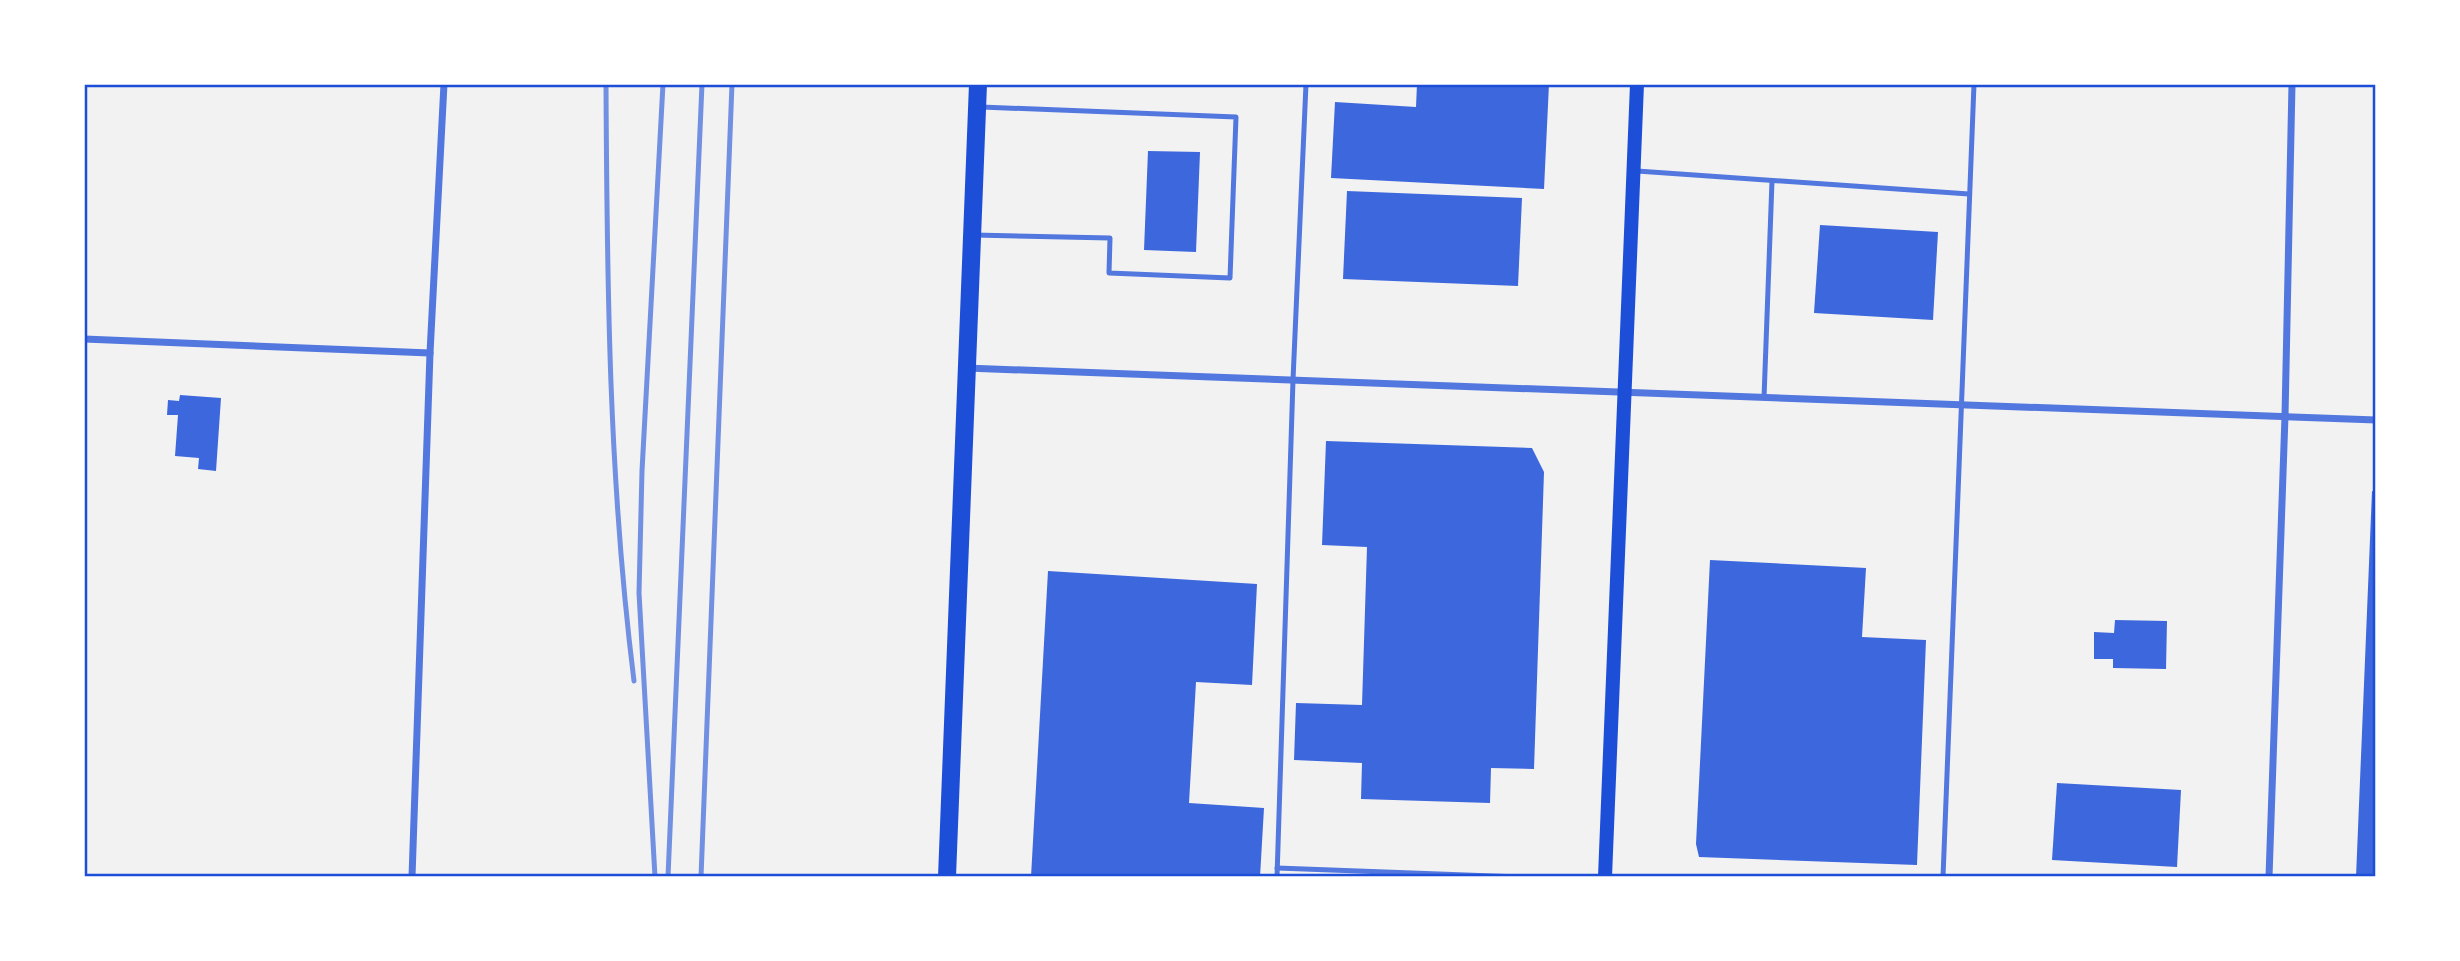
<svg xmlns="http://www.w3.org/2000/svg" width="2460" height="961" viewBox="0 0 2460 961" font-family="Raleway,sans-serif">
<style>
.building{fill:#3d67dc}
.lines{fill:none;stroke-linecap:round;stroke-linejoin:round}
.service{stroke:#5277de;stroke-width:5}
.minor{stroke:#5277de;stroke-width:7}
.secondary{stroke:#1d4ed8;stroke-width:14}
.primary{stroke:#1d4ed8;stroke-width:18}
.rail{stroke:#7290e2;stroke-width:5}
.neatline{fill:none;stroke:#1d4ed8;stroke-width:2.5}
</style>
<rect width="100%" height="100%" fill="#f2f2f2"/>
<g class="building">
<path d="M1417 84H1549L1544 189 1331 178 1335 102 1416 107Z"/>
<path d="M1148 151 1200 152 1196 252 1144 250Z"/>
<path d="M1347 191 1522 198 1518 286 1343 279Z"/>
<path d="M1820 225 1938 232 1933 320 1814 313Z"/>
<path d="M180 395 221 398 216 471 198 469 199 458 175 456 178 415H167L168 400 179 401Z"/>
<path d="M1326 441 1532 448 1544 472 1534 769 1491 768 1490 803 1361 799 1362 763 1294 760 1296 703 1362 705 1367 547 1322 545Z"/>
<path d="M2372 491 2376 492V877H2356Z"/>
<path d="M1710 560 1866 568 1862 637 1926 640 1917 865 1699 857 1696 844Z"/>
<path d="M1048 571 1257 584 1252 685 1196 682 1189 803 1264 808 1260 877H1031Z"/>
<path d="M2115 620 2167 621 2166 669 2113 668V659H2094V632L2114 633Z"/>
<path d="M2057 783 2181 790 2177 867 2052 860Z"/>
</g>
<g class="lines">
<g class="service">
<path d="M1637 171 1969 194"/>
<path d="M974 235 1110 238 1109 273 1230 278 1236 117 981 107"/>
<path d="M1764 398 1772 181"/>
<path d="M1277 868 1520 877"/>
<path d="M1277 877 1293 380 1306 84"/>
<path d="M1943 877 1974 84"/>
</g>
<g class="minor">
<path d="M84 339 430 353"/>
<path d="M966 368 2376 420"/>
<path d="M412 877 430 353 444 84"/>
<path d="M2269 877 2285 416 2292 84"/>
</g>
<path class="secondary" d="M1605 877 1637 84"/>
<path class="primary" d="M947 877 978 84"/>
<g class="rail">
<path d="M606 84C607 286 609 481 634 681"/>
<path d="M655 877 639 593 642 471 663 84"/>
<path d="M668 877 702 84"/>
<path d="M701 877 732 84"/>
</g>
</g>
<rect width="2460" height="961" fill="none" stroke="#ffffff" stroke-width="172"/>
<rect x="86" y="86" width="2288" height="789" class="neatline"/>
</svg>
